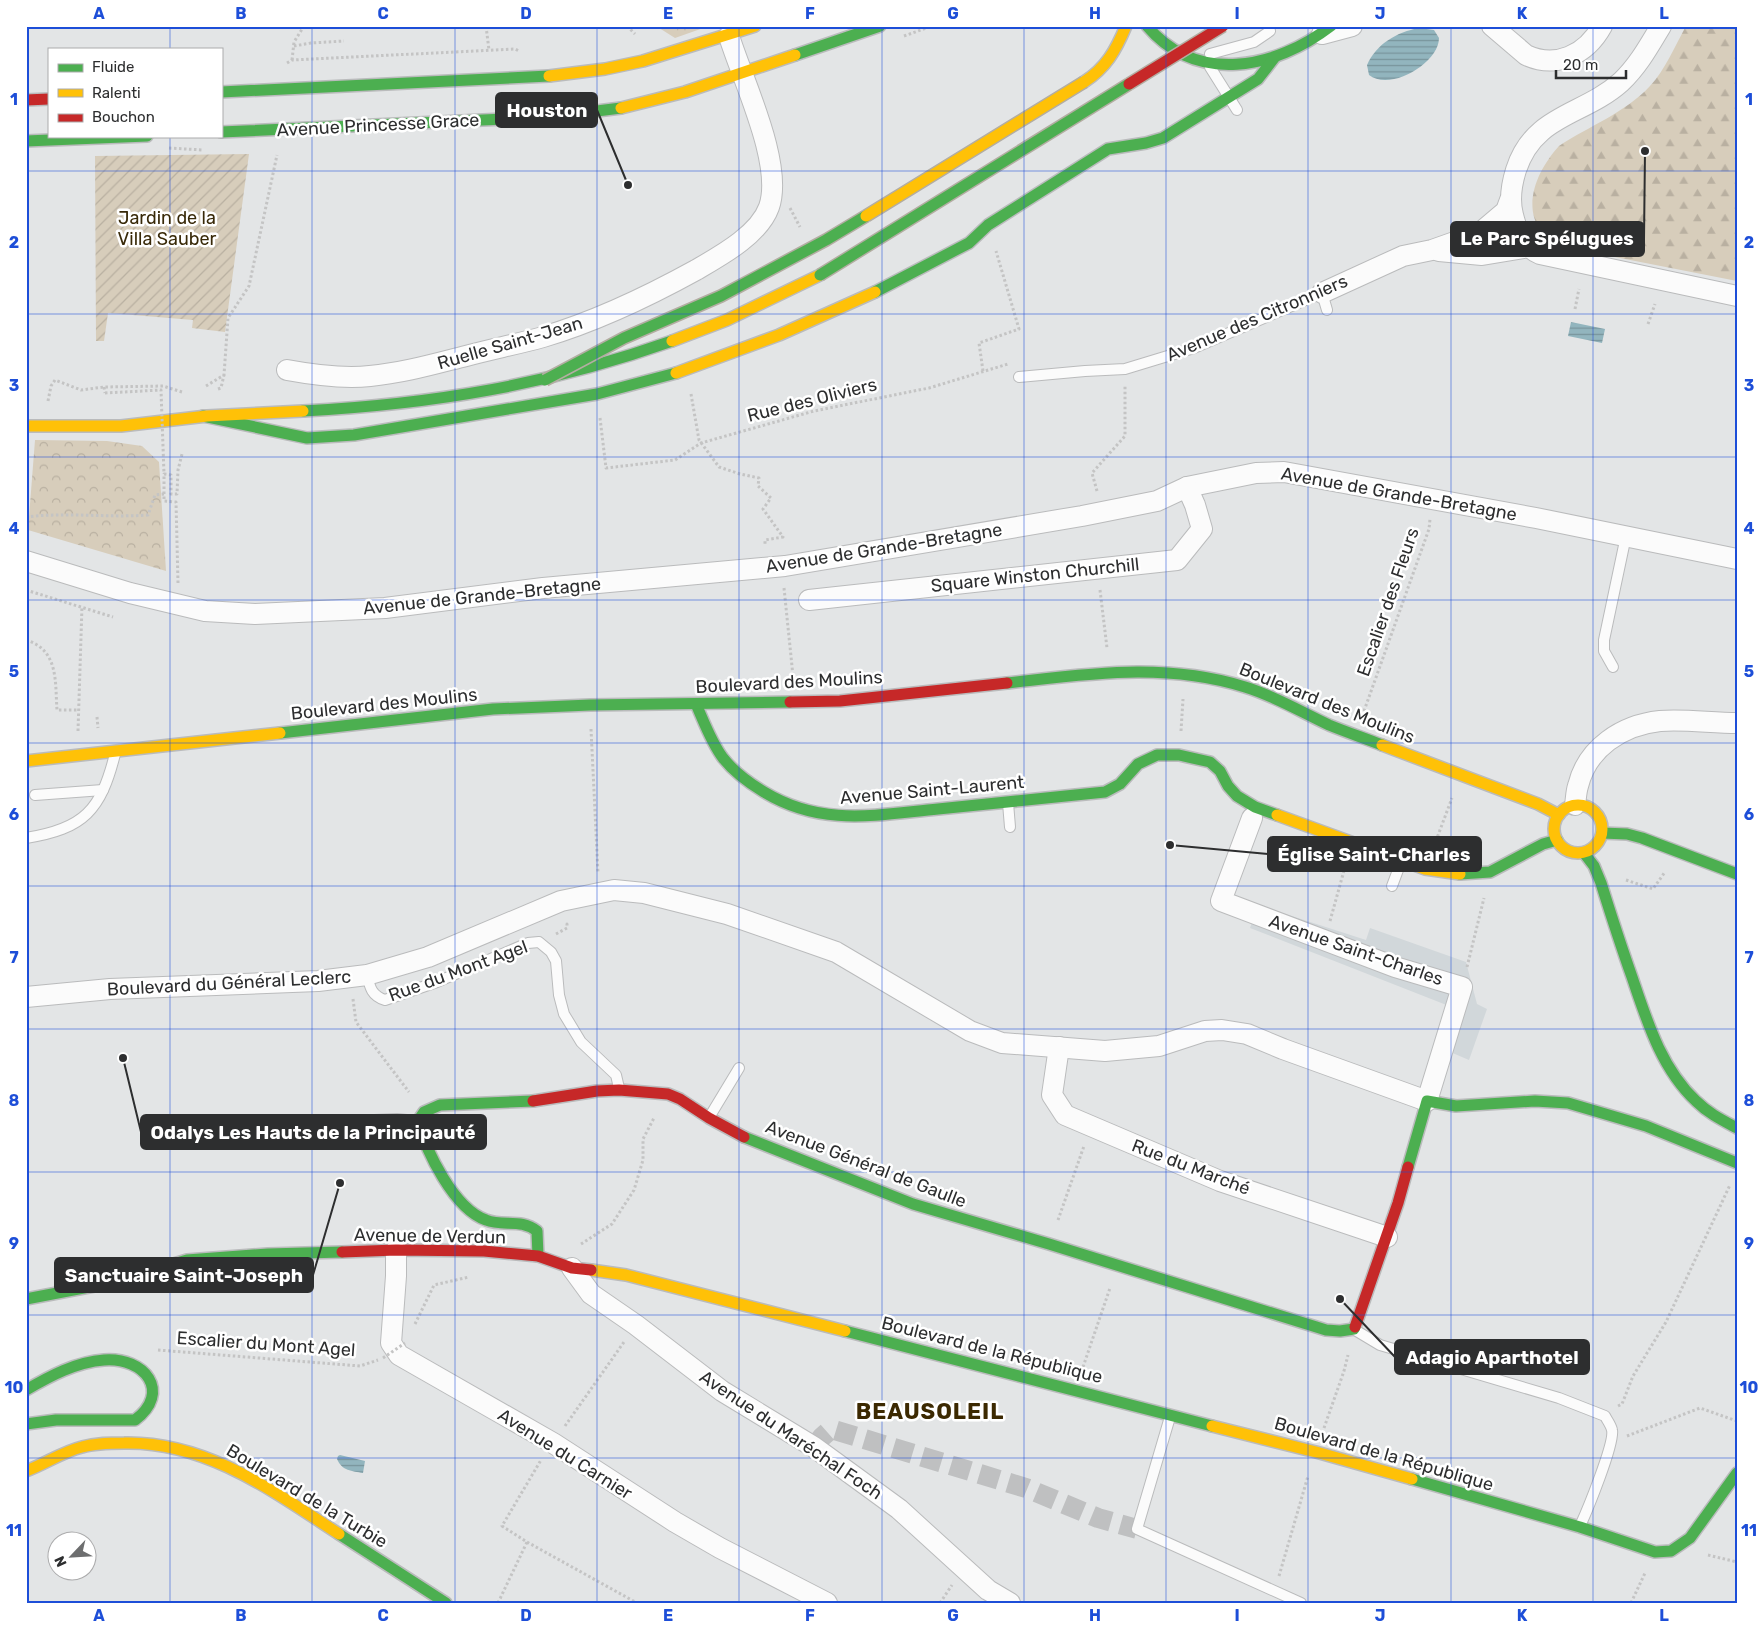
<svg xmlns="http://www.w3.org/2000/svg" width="1763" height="1629" viewBox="0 0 1763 1629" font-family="Rubik,sans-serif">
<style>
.built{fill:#d1d7da}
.forest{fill:url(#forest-firs)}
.park{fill:url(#park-crowns)}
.garden{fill:url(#garden-furrows)}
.water{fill:url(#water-rules)}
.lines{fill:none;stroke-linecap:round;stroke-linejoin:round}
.street-tunnel{stroke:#bfc0c1;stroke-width:20;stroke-dasharray:20 10;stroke-linecap:butt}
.lane-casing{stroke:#babbbc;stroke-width:12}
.street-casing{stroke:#babbbc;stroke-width:22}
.fast-casing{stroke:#babbbc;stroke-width:14}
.slow-casing{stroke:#babbbc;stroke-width:14}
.jam-casing{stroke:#babbbc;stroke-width:14}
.path{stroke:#c4c4c4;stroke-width:3;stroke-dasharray:2.5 2.5;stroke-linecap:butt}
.lane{stroke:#fbfbfb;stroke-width:10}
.street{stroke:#fbfbfb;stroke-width:20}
.fast{stroke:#4caf50;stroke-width:11}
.slow{stroke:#ffc107;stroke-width:11}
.jam{stroke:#c62828;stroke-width:11}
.fast-bridge-casing{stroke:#b3ada2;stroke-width:14;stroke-linecap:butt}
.slow-bridge-casing{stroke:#b3ada2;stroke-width:14;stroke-linecap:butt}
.jam-bridge-casing{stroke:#b3ada2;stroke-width:14;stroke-linecap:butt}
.path-bridge{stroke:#c4c4c4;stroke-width:3;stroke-dasharray:2.5 2.5;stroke-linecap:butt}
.fast-bridge{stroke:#4caf50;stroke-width:11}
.slow-bridge{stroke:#ffc107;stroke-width:11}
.jam-bridge{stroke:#c62828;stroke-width:11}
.grid{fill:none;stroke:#1d4ed8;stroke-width:1;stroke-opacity:0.55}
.labels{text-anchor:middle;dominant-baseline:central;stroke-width:5;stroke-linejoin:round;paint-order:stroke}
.street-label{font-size:18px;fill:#2d2e2f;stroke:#fff}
.park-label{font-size:18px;fill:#382908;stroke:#fff}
.district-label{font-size:22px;font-weight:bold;letter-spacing:1px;fill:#3c2901;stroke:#fff}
.leader{fill:none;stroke:#2d2e2f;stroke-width:2}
.callout-dot{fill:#2d2e2f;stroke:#fff;stroke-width:2}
.callout{fill:#2d2e2f;stroke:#2d2e2f;stroke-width:2}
.callout-label{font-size:19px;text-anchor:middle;font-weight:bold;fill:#fff}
.neatline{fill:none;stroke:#1d4ed8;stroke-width:2}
.grid-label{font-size:16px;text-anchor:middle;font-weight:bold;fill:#1d4ed8}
</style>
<defs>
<pattern id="forest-firs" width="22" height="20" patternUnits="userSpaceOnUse" patternTransform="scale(1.25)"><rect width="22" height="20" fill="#d7cdbb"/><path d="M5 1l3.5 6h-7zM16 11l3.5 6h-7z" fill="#b9b0a1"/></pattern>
<pattern id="park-crowns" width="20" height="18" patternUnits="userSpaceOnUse" patternTransform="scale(1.25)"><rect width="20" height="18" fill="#d7cdbb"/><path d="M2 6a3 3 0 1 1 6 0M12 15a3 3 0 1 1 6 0" fill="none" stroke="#b9b0a1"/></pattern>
<pattern id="garden-furrows" width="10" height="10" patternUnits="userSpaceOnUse" patternTransform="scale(1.25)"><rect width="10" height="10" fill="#d7cdbb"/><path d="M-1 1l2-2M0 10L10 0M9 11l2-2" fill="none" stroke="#b9b0a1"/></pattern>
<pattern id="water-rules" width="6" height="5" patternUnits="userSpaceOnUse" patternTransform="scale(1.25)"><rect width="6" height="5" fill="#92b5be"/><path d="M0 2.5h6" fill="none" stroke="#78949b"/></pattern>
</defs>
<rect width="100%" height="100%" fill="#e3e5e6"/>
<path class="built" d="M1258 905 1366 940 1370 928 1466 962 1477 1004 1487 1009 1469 1060 1436 1046 1449 1006 1250 928Z"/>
<path class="forest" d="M1686 26H1737V281L1569 248C1564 246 1556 245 1551 242 1547 239 1543 234 1540 230 1522 203 1539 168 1559 146 1589 126 1625 113 1650 86 1665 70 1675 46 1686 26Z"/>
<g class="park">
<path d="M656 26H709L675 38Z"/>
<path d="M35 440 107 441 142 446 159 462 166 571 28 530Z"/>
</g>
<path class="garden" d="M249 154 225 332 192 328 193 320 108 313 104 341H96L95 156Z"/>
<g class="water">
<path d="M1419 28 1434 30 1439 38C1439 63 1390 92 1369 75L1367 65C1376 44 1397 32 1419 28Z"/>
<path d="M1571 322 1605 329 1602 343 1568 336Z"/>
<path d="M340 1455 365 1461 363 1473C352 1471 342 1471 337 1459L338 1456Z"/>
</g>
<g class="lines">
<path class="street-tunnel" d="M814 1447 822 1437 831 1429 1026 1488 1098 1518 1137 1529"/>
<g class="lane-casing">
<g id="lane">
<path d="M1210 54 1254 42 1270 31"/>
<path d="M1210 67 1237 110"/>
<path d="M1019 377 1085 371 1125 369 1194 348 1322 293 1327 310"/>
<path d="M1613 667 1604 651V640L1626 536"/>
<path d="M35 795 103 790"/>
<path d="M1008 803 1010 827"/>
<path d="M26 838C84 829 101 810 115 754"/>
<path d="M1392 886 1401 862"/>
<path d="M367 975C370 988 372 996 385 1000L437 982 528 943 539 942 551 952 556 961 559 995 564 1014 581 1042 616 1075 619 1088"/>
<path d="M710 1116 739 1068"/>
<path d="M235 1126 397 1119 417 1121"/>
<path d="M1355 1330 1380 1345 1559 1398 1605 1416C1607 1420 1611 1425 1612 1430 1615 1443 1587 1511 1580 1526"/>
<path d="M1170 1417 1137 1529 1301 1603"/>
</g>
</g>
<g class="street-casing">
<g id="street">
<path d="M1492 26 1526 55C1556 69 1586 55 1602 26"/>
<path d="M1661 26C1649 46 1638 66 1621 82 1583 116 1534 114 1516 170 1511 186 1509 200 1513 215 1517 232 1524 247 1540 254L1737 296"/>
<path d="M1322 34 1352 26"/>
<path d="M1439 251 1482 255 1529 247"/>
<path d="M1322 293 1403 256 1432 250 1480 233 1506 211 1510 200"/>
<path d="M287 370C314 375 342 379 370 376 403 373 434 364 466 356 492 349 518 344 543 337 597 321 647 297 696 270 720 256 759 235 769 207 784 164 742 79 729 36"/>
<path d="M26 561 130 593 205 611 255 614 385 608 543 588 785 566 1082 516 1157 501 1187 487 1256 473 1284 472 1536 518 1737 559"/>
<path d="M809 600 1177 560 1202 529 1195 505 1187 487"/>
<path d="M1575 805C1576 799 1576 792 1578 786 1587 748 1622 725 1660 721 1684 719 1712 723 1737 723"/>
<path d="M26 997 110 989 318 981 367 975 428 957 561 901 614 890 644 893 727 914 836 952 970 1031 1002 1043 1105 1051 1159 1046 1205 1031 1222 1030 1247 1034 1283 1049 1427 1101 1462 987 1395 967 1221 901 1252 818"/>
<path d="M1059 1047 1052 1095 1065 1115 1220 1181 1387 1237"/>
<path d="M396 1250V1276L391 1343 399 1355 553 1443 675 1522 720 1548 827 1603"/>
<path d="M572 1268 591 1294 636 1325 722 1391 814 1447 899 1509 988 1590 1010 1603"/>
</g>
</g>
<g class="fast-casing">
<g id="fast">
<path d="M1147 26C1197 85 1275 69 1331 26"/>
<path d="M795 55 880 26"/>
<path d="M221 92 549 76"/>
<path d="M221 132 549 117 621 108"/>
<path d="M26 141 147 136"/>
<path d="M875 292 969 243 988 225 1108 149 1146 143 1163 138 1258 79 1275 57"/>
<path d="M303 411C434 404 548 385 672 341"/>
<path d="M203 416 307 438 354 435 597 394 676 373"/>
<path d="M1007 683C1089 674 1164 662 1245 687 1275 696 1301 712 1329 725 1346 732 1364 738 1382 745"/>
<path d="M696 704C704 722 711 742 723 758 734 772 749 783 764 792 822 827 875 815 938 809 994 803 1049 798 1105 792L1120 784 1138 764 1157 755H1179L1210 762 1220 771 1228 786 1237 796 1255 807 1277 815"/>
<path d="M280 733 493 709 590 705 790 702"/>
<path d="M1602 833 1627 834 1642 838 1737 874"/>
<path d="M1584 853 1594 866 1601 883C1611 915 1621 946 1632 977 1647 1021 1661 1068 1696 1101 1708 1113 1722 1120 1737 1128"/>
<path d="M1460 874 1490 872 1543 844 1557 840"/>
<path d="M533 1101 440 1105 424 1112 418 1121C426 1151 454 1209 486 1220 503 1227 521 1218 537 1231L538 1256"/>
<path d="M744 1137 913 1204 1049 1244 1326 1330 1340 1331 1354 1329 1355 1327"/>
<path d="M1408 1167 1427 1101 1456 1106 1535 1101 1568 1103 1646 1126 1737 1163"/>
<path d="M26 1299 115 1282 187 1260 268 1254 342 1252"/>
<path d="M845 1331 1212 1426"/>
<path d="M26 1390C50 1376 76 1362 104 1360 145 1357 172 1392 135 1420H56L26 1424"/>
<path d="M1412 1479 1580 1527 1655 1552 1671 1551 1690 1538 1737 1473"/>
<path d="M339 1534 446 1603"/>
</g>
</g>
<g class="slow-casing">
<g id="slow">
<path d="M549 76 605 69 643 61 755 26"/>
<path d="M1084 82C1106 68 1116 50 1126 26"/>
<path d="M621 108 685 92 795 55"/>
<path d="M672 341 727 320 820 275"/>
<path d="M676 373 779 335 875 292"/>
<path d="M26 426H121L207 416 303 411"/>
<path d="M1382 745 1538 804 1559 815"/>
<path d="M26 761 280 733"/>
<circle cx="1578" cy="829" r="24"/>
<path d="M1277 815 1425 869 1460 874"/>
<path d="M591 1270 626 1275 845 1331"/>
<path d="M1212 1426 1316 1452 1412 1479"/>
<path d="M26 1471C45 1464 62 1452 82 1447 96 1443 110 1443 124 1443 206 1441 273 1491 339 1534"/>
</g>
</g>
<g class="jam-casing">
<g id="jam">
<path d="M26 100 49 99"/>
<path d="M790 702 840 701 1007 683"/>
<path d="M533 1101 597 1091 619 1090 668 1094 680 1099 709 1118 744 1137"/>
<path d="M342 1252 396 1250 484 1251 538 1256 572 1268 591 1270"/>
<path d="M1355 1327 1398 1203 1408 1167"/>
</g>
</g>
<g class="path">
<path d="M486 26 489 50"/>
<path d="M627 26 635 34"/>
<path d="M904 36 932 26"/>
<path d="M294 46 311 43 344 41"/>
<path d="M292 60 294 42 304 26"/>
<path d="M287 63 292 60 515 49 519 51"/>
<path d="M169 148 203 150"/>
<path d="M790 208 800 227"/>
<path d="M1575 309 1579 289"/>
<path d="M1648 324 1655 304"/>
<path d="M983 371 979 343 1019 329 996 251"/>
<path d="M206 386 224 375 228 318 249 286 277 155"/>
<path d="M104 387 105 393"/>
<path d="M218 389 221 388 224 375"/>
<path d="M691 394 699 440 719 467 740 474 759 478 758 486 771 498 763 509 783 537 765 540V545"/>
<path d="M48 401 51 386 55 380 81 390 104 387 163 386 182 392"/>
<path d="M600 418 606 468 675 460 701 443 814 411 929 388 1008 364"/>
<path d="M1097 491 1092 473 1125 436V385"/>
<path d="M26 517C66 512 108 518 148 515L155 495 164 494"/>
<path d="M178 583 176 502 164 501V474L171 475V494H177L178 470 182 454"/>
<path d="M784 588 793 676"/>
<path d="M26 590 113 617"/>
<path d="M1100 590 1107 648"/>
<path d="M26 640C59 650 55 682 57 710H78"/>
<path d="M1364 711 1429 529 1430 519"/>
<path d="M97 717 98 728"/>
<path d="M591 729 598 873"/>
<path d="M78 731 82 606"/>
<path d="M1181 731 1183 699"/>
<path d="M1434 846 1452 798"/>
<path d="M1626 880 1653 889 1665 872"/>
<path d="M1330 921 1345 867"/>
<path d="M556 934 567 928V924L565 925"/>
<path d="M1467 967 1484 898"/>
<path d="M353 999 356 1022 409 1092"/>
<path d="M1058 1220 1084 1146"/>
<path d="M581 1244 612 1224 634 1190 643 1160V1139L654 1118"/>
<path d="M415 1324 434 1285 469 1277"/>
<path d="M158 1350 360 1366 378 1360"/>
<path d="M1083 1367 1110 1288"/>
<path d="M1618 1406 1622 1404 1633 1376 1666 1322 1730 1185"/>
<path d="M565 1426 624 1342"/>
<path d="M1324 1428 1344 1371 1348 1355"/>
<path d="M1627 1436 1700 1408 1737 1421"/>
<path d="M527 1542 637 1603"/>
<path d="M1708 1555 1737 1562"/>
<path d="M1279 1576 1308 1476"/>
<path d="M498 1603 527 1542 502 1526 541 1460"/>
<path d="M940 1603 952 1585"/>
<path d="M1631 1603 1645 1573"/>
</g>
<use href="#lane" class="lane"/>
<use href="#street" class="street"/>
<use href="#fast" class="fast"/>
<use href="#slow" class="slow"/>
<use href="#jam" class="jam"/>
<g class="fast-bridge-casing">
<g id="fast-bridge">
<path d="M820 275 1129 84"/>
<path d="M545 380 624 338 721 296 826 240 866 216"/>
</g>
</g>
<g class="slow-bridge-casing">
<path id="slow-bridge" d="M866 216 1084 82"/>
</g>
<g class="jam-bridge-casing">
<path id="jam-bridge" d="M1129 84 1223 26"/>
</g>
<g class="path-bridge">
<path d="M105 393 161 390 164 474"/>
<path d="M383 1358 405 1343"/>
</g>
<use href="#fast-bridge" class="fast-bridge"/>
<use href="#slow-bridge" class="slow-bridge"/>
<use href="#jam-bridge" class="jam-bridge"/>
</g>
<path class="grid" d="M170 26V49M312 26V1603M455 26V1603M597 26V1603M739 26V1603M882 26V1603M1024 26V1603M1166 26V1603M1308 26V1603M1451 26V1603M1593 26V1603M170 136V1603M26 171H1737M26 314H1737M26 457H1737M26 600H1737M26 743H1737M26 886H1737M26 1029H1737M26 1172H1737M26 1315H1737M26 1458H1737"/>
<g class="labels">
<g class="street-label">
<text transform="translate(378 125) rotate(-3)">Avenue Princesse Grace</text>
<text transform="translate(1257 318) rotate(-23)">Avenue des Citronniers</text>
<text transform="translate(510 343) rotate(-16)">Ruelle Saint-Jean</text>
<text transform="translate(812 400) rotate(-14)">Rue des Oliviers</text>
<text transform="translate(1399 494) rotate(10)">Avenue de Grande-Bretagne</text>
<text transform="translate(884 548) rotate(-9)">Avenue de Grande-Bretagne</text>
<text transform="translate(1035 575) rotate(-6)">Square Winston Churchill</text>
<text transform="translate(482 596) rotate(-6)">Avenue de Grande-Bretagne</text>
<text transform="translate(1388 602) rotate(-71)">Escalier des Fleurs</text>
<text transform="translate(789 682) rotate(-3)">Boulevard des Moulins</text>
<text transform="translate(1327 703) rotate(22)">Boulevard des Moulins</text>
<text transform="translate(384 704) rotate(-6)">Boulevard des Moulins</text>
<text transform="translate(932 790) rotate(-5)">Avenue Saint-Laurent</text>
<text transform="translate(1356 950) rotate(19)">Avenue Saint-Charles</text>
<text transform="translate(458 971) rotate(-20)">Rue du Mont Agel</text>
<text transform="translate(229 983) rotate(-3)">Boulevard du Général Leclerc</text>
<text transform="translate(866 1164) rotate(21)">Avenue Général de Gaulle</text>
<text transform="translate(1191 1167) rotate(21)">Rue du Marché</text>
<text transform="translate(430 1236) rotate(1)">Avenue de Verdun</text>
<text transform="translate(266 1344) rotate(4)">Escalier du Mont Agel</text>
<text transform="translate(992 1350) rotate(14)">Boulevard de la République</text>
<text transform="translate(791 1435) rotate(34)">Avenue du Maréchal Foch</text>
<text transform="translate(565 1454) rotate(32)">Avenue du Carnier</text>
<text transform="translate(1384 1454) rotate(16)">Boulevard de la République</text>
<text transform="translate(307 1496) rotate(31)">Boulevard de la Turbie</text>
</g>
<g class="park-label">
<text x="167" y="218">Jardin de la<tspan x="167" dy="21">Villa Sauber</tspan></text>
</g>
<g class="district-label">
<text x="930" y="1411">BEAUSOLEIL</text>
</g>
</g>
<path class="leader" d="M628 185L597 110M1645 151L1644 239M1170 845L1268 854M123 1058L141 1132M340 1183L313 1275M1340 1299L1395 1357"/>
<g class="callout-dot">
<circle cx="628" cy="185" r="5"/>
<circle cx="1645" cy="151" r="5"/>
<circle cx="1170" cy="845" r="5"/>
<circle cx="123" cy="1058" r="5"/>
<circle cx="340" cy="1183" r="5"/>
<circle cx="1340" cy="1299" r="5"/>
</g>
<g class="callout">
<rect x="496" y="93" width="101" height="34" rx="5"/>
<rect x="1451" y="222" width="193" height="34" rx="5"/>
<rect x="1268" y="837" width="213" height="34" rx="5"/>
<rect x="141" y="1115" width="345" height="34" rx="5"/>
<rect x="55" y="1258" width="258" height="34" rx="5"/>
<rect x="1395" y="1340" width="194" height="34" rx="5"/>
</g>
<g class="callout-label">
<text x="547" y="117">Houston</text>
<text x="1547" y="245">Le Parc Spélugues</text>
<text x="1374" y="861">Église Saint-Charles</text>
<text x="313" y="1139">Odalys Les Hauts de la Principauté</text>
<text x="184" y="1282">Sanctuaire Saint-Joseph</text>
<text x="1492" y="1364">Adagio Aparthotel</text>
</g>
<rect width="1763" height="1629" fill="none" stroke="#ffffff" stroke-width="55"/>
<rect x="48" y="48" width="175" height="90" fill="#ffffff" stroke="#ababac"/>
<rect x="58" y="64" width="25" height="8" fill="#4caf50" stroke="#ababac"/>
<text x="92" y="72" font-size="15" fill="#2d2e2f">Fluide</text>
<rect x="58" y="89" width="25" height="8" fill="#ffc107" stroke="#ababac"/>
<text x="92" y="98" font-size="15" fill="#2d2e2f">Ralenti</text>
<rect x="58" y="114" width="25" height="8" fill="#c62828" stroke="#ababac"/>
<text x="92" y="122" font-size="15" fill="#2d2e2f">Bouchon</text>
<g transform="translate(72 1556) rotate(245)"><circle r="24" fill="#ffffff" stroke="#ababac"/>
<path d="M0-4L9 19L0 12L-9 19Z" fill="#6d6e6f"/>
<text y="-8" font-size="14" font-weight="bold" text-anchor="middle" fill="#2d2e2f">N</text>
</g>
<path d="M1556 70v8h70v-8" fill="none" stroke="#2d2e2f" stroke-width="2.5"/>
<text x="1563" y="70" font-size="15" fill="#2d2e2f" stroke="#ffffff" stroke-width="4" paint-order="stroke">20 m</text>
<rect x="28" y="28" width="1708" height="1574" class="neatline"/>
<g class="grid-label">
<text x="99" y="19">A</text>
<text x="241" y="19">B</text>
<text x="383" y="19">C</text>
<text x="526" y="19">D</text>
<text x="668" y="19">E</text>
<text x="810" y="19">F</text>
<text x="953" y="19">G</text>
<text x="1095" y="19">H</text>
<text x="1237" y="19">I</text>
<text x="1380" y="19">J</text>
<text x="1522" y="19">K</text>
<text x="1664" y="19">L</text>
<text x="14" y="105">1</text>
<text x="1749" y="105">1</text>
<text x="14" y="248">2</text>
<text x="1749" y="248">2</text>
<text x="14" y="391">3</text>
<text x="1749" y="391">3</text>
<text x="14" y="534">4</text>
<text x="1749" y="534">4</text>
<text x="14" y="677">5</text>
<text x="1749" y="677">5</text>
<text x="14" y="820">6</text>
<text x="1749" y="820">6</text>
<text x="14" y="963">7</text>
<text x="1749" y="963">7</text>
<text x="14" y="1106">8</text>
<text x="1749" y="1106">8</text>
<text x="14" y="1249">9</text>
<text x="1749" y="1249">9</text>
<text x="14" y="1393">10</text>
<text x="1749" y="1393">10</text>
<text x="14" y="1536">11</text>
<text x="1749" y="1536">11</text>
<text x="99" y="1621">A</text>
<text x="241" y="1621">B</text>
<text x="383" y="1621">C</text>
<text x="526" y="1621">D</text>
<text x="668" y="1621">E</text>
<text x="810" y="1621">F</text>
<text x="953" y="1621">G</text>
<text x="1095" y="1621">H</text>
<text x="1237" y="1621">I</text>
<text x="1380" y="1621">J</text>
<text x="1522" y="1621">K</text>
<text x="1664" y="1621">L</text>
</g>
</svg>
